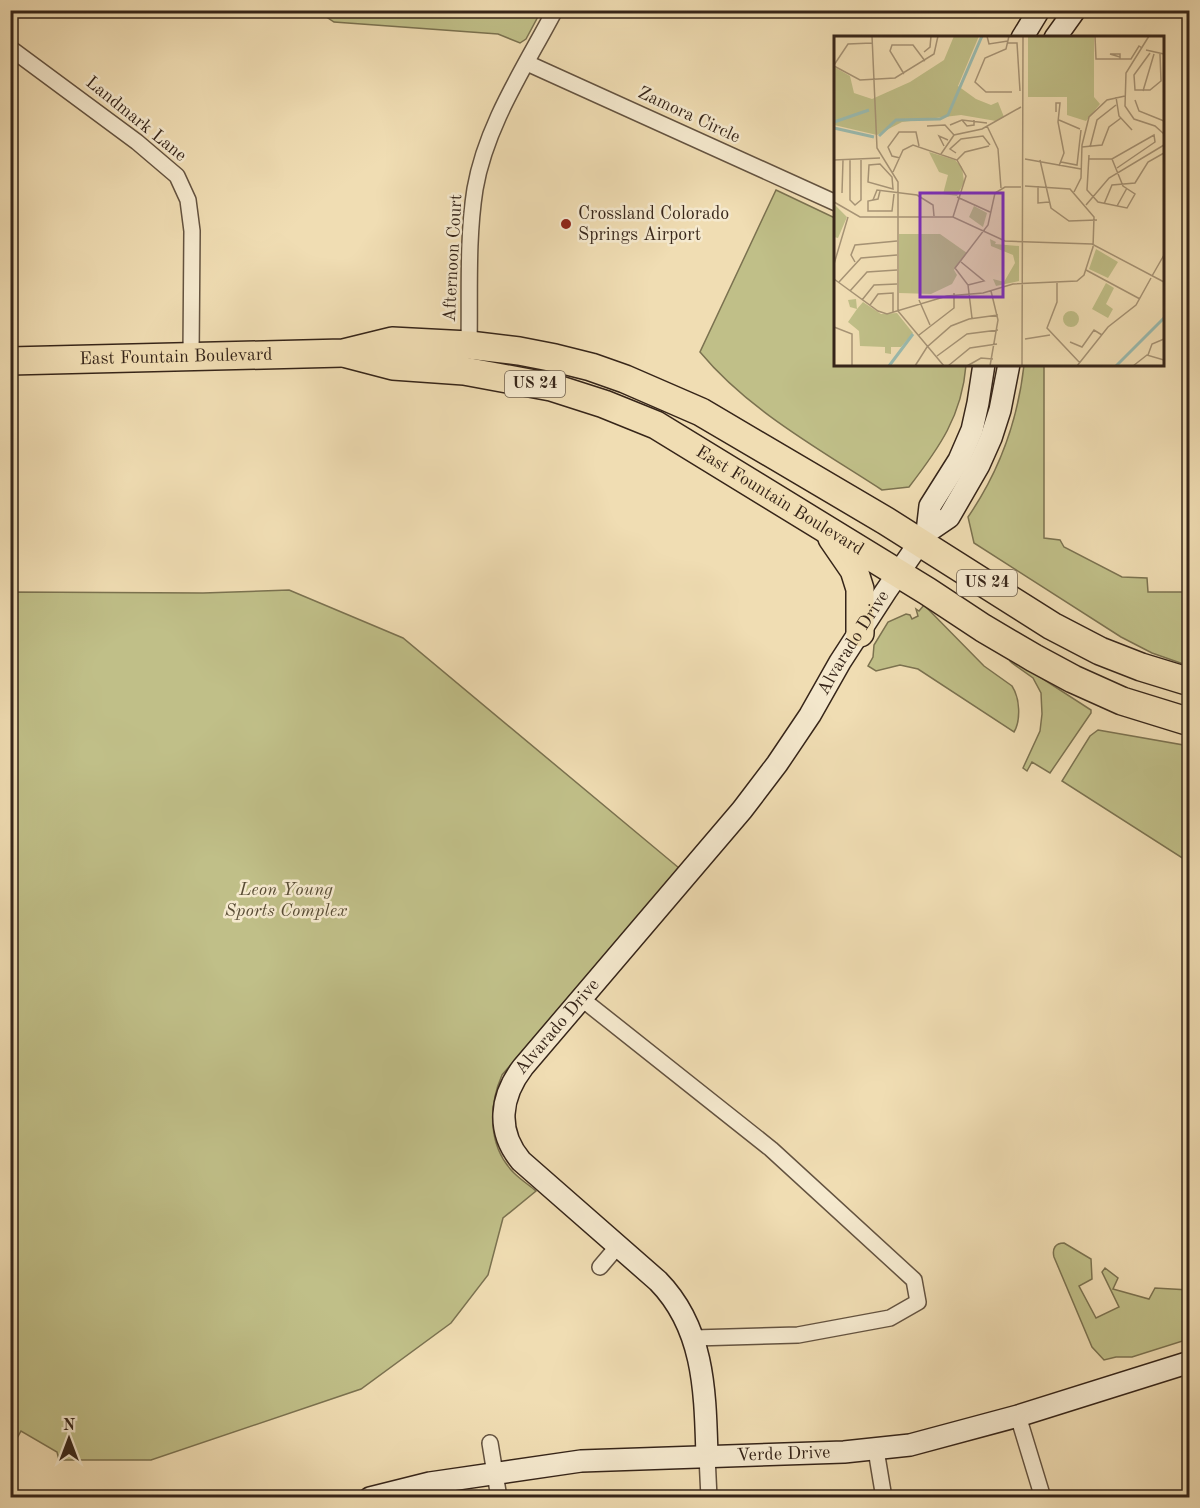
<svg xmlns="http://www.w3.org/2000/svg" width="1200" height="1508" viewBox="0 0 1200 1508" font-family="'Old Standard TT',serif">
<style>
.green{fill:#c0bf88;stroke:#7b7250;stroke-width:1.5}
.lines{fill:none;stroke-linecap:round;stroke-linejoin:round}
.street-casing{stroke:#645340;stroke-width:18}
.secondary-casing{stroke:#362519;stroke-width:24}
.highway-casing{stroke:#362519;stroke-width:30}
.street{stroke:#f5e9ce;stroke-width:15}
.secondary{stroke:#f5e9ce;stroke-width:21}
.highway{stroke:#f0ddb3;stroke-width:27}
.poi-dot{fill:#8f2418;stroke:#f5e9ce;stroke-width:2}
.labels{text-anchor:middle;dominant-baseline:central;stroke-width:5;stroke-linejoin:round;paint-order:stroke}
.shield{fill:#f5e9ce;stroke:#6f604f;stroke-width:1.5}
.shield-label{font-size:16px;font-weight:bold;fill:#362519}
.street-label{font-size:18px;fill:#362519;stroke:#f5e9ce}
.poi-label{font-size:18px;fill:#362519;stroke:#f5e9ce;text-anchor:start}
.park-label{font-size:18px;font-style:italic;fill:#584c35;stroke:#f5e9ce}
.inset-river{fill:none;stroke:#9abbb0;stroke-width:3}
.inset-road{fill:none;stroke:#a69375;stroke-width:1.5}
.view{fill:#7b2cbf;fill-opacity:0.15;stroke:#7b2cbf;stroke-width:3}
.inset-edge{fill:none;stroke:#362519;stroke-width:3}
</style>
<rect width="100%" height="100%" fill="#f0ddb3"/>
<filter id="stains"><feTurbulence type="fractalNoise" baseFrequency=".00333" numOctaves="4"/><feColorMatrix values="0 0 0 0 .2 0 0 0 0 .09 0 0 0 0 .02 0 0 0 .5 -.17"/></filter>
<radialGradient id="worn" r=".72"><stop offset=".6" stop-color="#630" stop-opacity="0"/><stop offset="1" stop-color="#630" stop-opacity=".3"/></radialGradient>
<g class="green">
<path d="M324 10H541V11L526 39 520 43 498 34 334 22 322 14Z"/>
<path d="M776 190 835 218 836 364 966 365C962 416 939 448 909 487L882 490C819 449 748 410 700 352Z"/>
<path d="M1024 365H1044V538L1060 540 1064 547 1122 577 1147 578 1148 592H1189V666L1152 653 1121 637 974 543 968 517C999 472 1018 419 1024 365Z"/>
<path d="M289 590 403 638 679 868 502 1075C488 1107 488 1147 514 1173 521 1180 529 1185 536 1191L503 1218 488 1275 451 1323 361 1389 151 1460H59L57 1452 21 1431 16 1440H11V592L203 593Z"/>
<path d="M924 605 984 666 1012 686C1020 698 1021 720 1014 732L918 669 900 665 876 671 868 666 873 657 874 645 888 622 906 614 910 615 912 619 918 616 916 609 919 611Z"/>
<path d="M1012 659 1091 710V713L1050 773 1032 762 1027 771 1023 768 1040 731 1042 714 1041 693 1033 678 1012 663 1010 661Z"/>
<path d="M1098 730 1189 746 1190 857 1187 861 1062 781 1090 736Z"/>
<path d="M1064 1243 1091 1259 1092 1279 1079 1286 1096 1318 1119 1307 1102 1272 1105 1268 1118 1278 1113 1289 1149 1299 1155 1288 1189 1290V1339L1132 1357H1116L1104 1360 1092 1347 1054 1257C1052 1249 1055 1243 1064 1243Z"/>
</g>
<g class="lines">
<g class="street-casing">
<g id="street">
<path d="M10 48 137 142 177 176 188 200 192 231 191 357"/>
<path d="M527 63 836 203"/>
<path d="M469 345C470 294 467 240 475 189 486 125 525 67 555 10"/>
<path d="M582 999 771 1149 914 1280 918 1302 890 1318 798 1335 694 1338"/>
<path d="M600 1267 617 1247"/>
<path d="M1018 1416 1043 1498"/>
<path d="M490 1443 499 1498"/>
<path d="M876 1450 884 1498"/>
<path d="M707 1456 709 1498"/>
</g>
</g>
<g class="secondary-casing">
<g id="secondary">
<path d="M1022 38 1039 10"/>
<path d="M1055 38 1075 10"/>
<path d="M927 532 930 506 959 460 972 430 978 403 984 364"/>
<path id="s1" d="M707 1456C705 1393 705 1329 658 1281L521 1161C496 1131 500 1097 523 1067L742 810 777 764 810 715 840 662 886 591 927 532 949 517 979 465 991 438 1000 410 1009 364"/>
<path id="s2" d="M370 1498 430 1483 581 1461 844 1452 910 1445 1018 1416 1190 1362"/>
</g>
</g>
<g class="highway-casing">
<g id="highway">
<path id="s3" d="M347 354 393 366 464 371 551 387 604 404 656 425 927 591 983 628 1034 658 1073 679 1122 701 1190 722"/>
<path id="s4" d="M10 361 343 353 392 341 469 345 519 351 555 358 591 367 625 379 701 412 886 521 1052 626 1100 651 1141 667 1190 682"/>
<path d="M832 538 854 570 860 589V633"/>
</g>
</g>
<use href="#street" class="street"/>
<use href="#secondary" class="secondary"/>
<use href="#highway" class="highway"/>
</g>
<circle class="poi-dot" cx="566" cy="224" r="6"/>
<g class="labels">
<g class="shield">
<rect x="505" y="371" width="60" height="26" rx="4.5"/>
<rect x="957" y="570" width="60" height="26" rx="4.5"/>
</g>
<g class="shield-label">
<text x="535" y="384">US 24</text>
<text x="987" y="583">US 24</text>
</g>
<g class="street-label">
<text transform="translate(689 115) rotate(25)">Zamora Circle</text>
<text transform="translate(136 119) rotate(39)">Landmark Lane</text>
<text transform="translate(453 258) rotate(-87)">Afternoon Court</text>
<text stroke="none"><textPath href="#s4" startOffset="166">East Fountain Boulevard</textPath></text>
<text stroke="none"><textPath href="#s3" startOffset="464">East Fountain Boulevard</textPath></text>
<text stroke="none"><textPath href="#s1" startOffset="1010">Alvarado Drive</textPath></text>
<text stroke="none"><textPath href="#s1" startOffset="524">Alvarado Drive</textPath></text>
<text stroke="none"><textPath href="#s2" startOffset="417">Verde Drive</textPath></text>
</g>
<g class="poi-label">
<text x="578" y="214">Crossland Colorado<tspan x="578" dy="21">Springs Airport</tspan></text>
</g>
<g class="park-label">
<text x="286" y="890">Leon Young<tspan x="286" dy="21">Sports Complex</tspan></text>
</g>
</g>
<g transform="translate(834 36)">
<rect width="330" height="330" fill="#f0ddb3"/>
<path d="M120 0H145L124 50 142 63 157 69 164 66 170 81 162 85 127 79 68 86 43 99 0 89V31L16 40 20 57 38 63 76 46 110 24ZM194 0H260V61L266 68 252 85 233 79V61H194ZM95 116 121 124 128 131 130 146 123 160 109 158 114 139 105 136ZM0 168 13 181 4 202 0 201ZM140 170 153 177 149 191 135 181ZM65 198H106L133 217 120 234 123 239 118 248 97 258 65 257ZM156 203 162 206 161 208 185 210V245L162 250 159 243 170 246 181 227 179 219 157 210ZM262 213 284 226 274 242 255 233ZM272 247 280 252 272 268 279 273 274 282 258 273ZM22 263 23 273 29 266 47 278 63 277 79 297 67 311H57V318L51 317V311L26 310 25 295 14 286 23 273 16 271 14 264ZM229 283a8 8 0 1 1 16 0a8 8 0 1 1-16 0Z" fill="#c0bf88"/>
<path class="inset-river" d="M0 86 35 74M0 92 40 101M45 100 62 84 106 83 114 79 148 0M55 330 79 298M282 330 330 282"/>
<path class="inset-road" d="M38 0 43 112 64 146V275L110 330M153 0 155 8 174 5M175 0 172 13 151 22 141 46 152 56H178M261 0 262 23H297L305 10 308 12M315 0 292 37 291 70 300 83 321 90 330 98M174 7H183L186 55M312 14 330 18M90 16 96 11 97 0M316 17 300 39 301 54H316L327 45 326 18M286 21 276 18H286V23M0 29 14 8 38 7M0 30 26 44 61 42 100 18 104 0M70 38 56 15 58 9H79L91 25M309 55 320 18M282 61 285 80 298 94M301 64 305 75 330 85M222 76V67H226L224 86 230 117 225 130M128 84 133 90 140 89V84M225 84 246 93M116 89 128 84 153 87M93 90 111 89 120 99M153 90 164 113 167 152M110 110 105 100 114 104M248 111 268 109 275 91 287 82M256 111 263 84 282 69M122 117 116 113 127 103 149 100 156 109M107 118 120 99 148 93 187 71M255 119 253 154 264 166 293 172 301 158 289 150 278 123M66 122 58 120 54 111 65 96H82L85 110M191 123 247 133M255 123H278L320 99 321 106 283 132M0 124 46 122M16 124V164L21 169 27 164V124M123 124 131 116 155 110M206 124 217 172 235 185 263 184M227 126 243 129 247 94M46 128 58 141 59 153 34 146 35 129ZM59 136 69 114 79 109 123 124 132 140 119 181M204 150V167L215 166M46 155 44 163 34 165V175H58L60 158M240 156 247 142 248 109 255 81 273 64 291 60M8 157 9 124M123 161 156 176M39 164 43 154 83 159 99 169 100 180M0 166 26 181H119L171 205 258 208 330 246M270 168 278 149 301 147 314 126 330 117M252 169 275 142 330 109M283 170 293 152M21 226 17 219 21 209 63 205M127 226 150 245 134 249M0 228 14 181M252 234 306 263M318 240 330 219M0 243 44 275 53 278 113 260 149 257 179 248 243 245 250 239 259 211 260 181 236 153 191 150M5 246 27 222 63 219M223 247V266L213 292 246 327M16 255 33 236 63 234M28 264 40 249 63 248M85 264 96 289M36 269 44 258 59 257V276M138 282 134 249 121 232 154 189 161 157 171 151H187M0 291 18 298V330M85 299 120 272V257M191 303 216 299M236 306 248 311 260 294 268 299M314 319 318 308 330 303M103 320 133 298 164 294M81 330 93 311 117 290 135 283 164 279M114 330 136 312 163 308M133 330 147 322 159 323M156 330 164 284 157 255M188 330 189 0M243 330 274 291 302 269 317 242M299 330 313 319 330 324"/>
<path class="view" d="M86 157H169V261H86Z"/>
<rect width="330" height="330" class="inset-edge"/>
</g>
<rect width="1200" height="1508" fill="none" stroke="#f0ddb3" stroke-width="36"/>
<rect x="12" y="12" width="1176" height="1484" fill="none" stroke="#362519" stroke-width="3"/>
<rect x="18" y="18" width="1164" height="1472" fill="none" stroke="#362519" stroke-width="1.5"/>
<g transform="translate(69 1439)" stroke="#f5e9ce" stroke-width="4.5" paint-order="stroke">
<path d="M0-4.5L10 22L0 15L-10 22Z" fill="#362519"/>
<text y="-9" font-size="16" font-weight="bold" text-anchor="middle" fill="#362519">N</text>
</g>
<rect width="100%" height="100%" filter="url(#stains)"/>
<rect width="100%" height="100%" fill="url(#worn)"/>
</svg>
